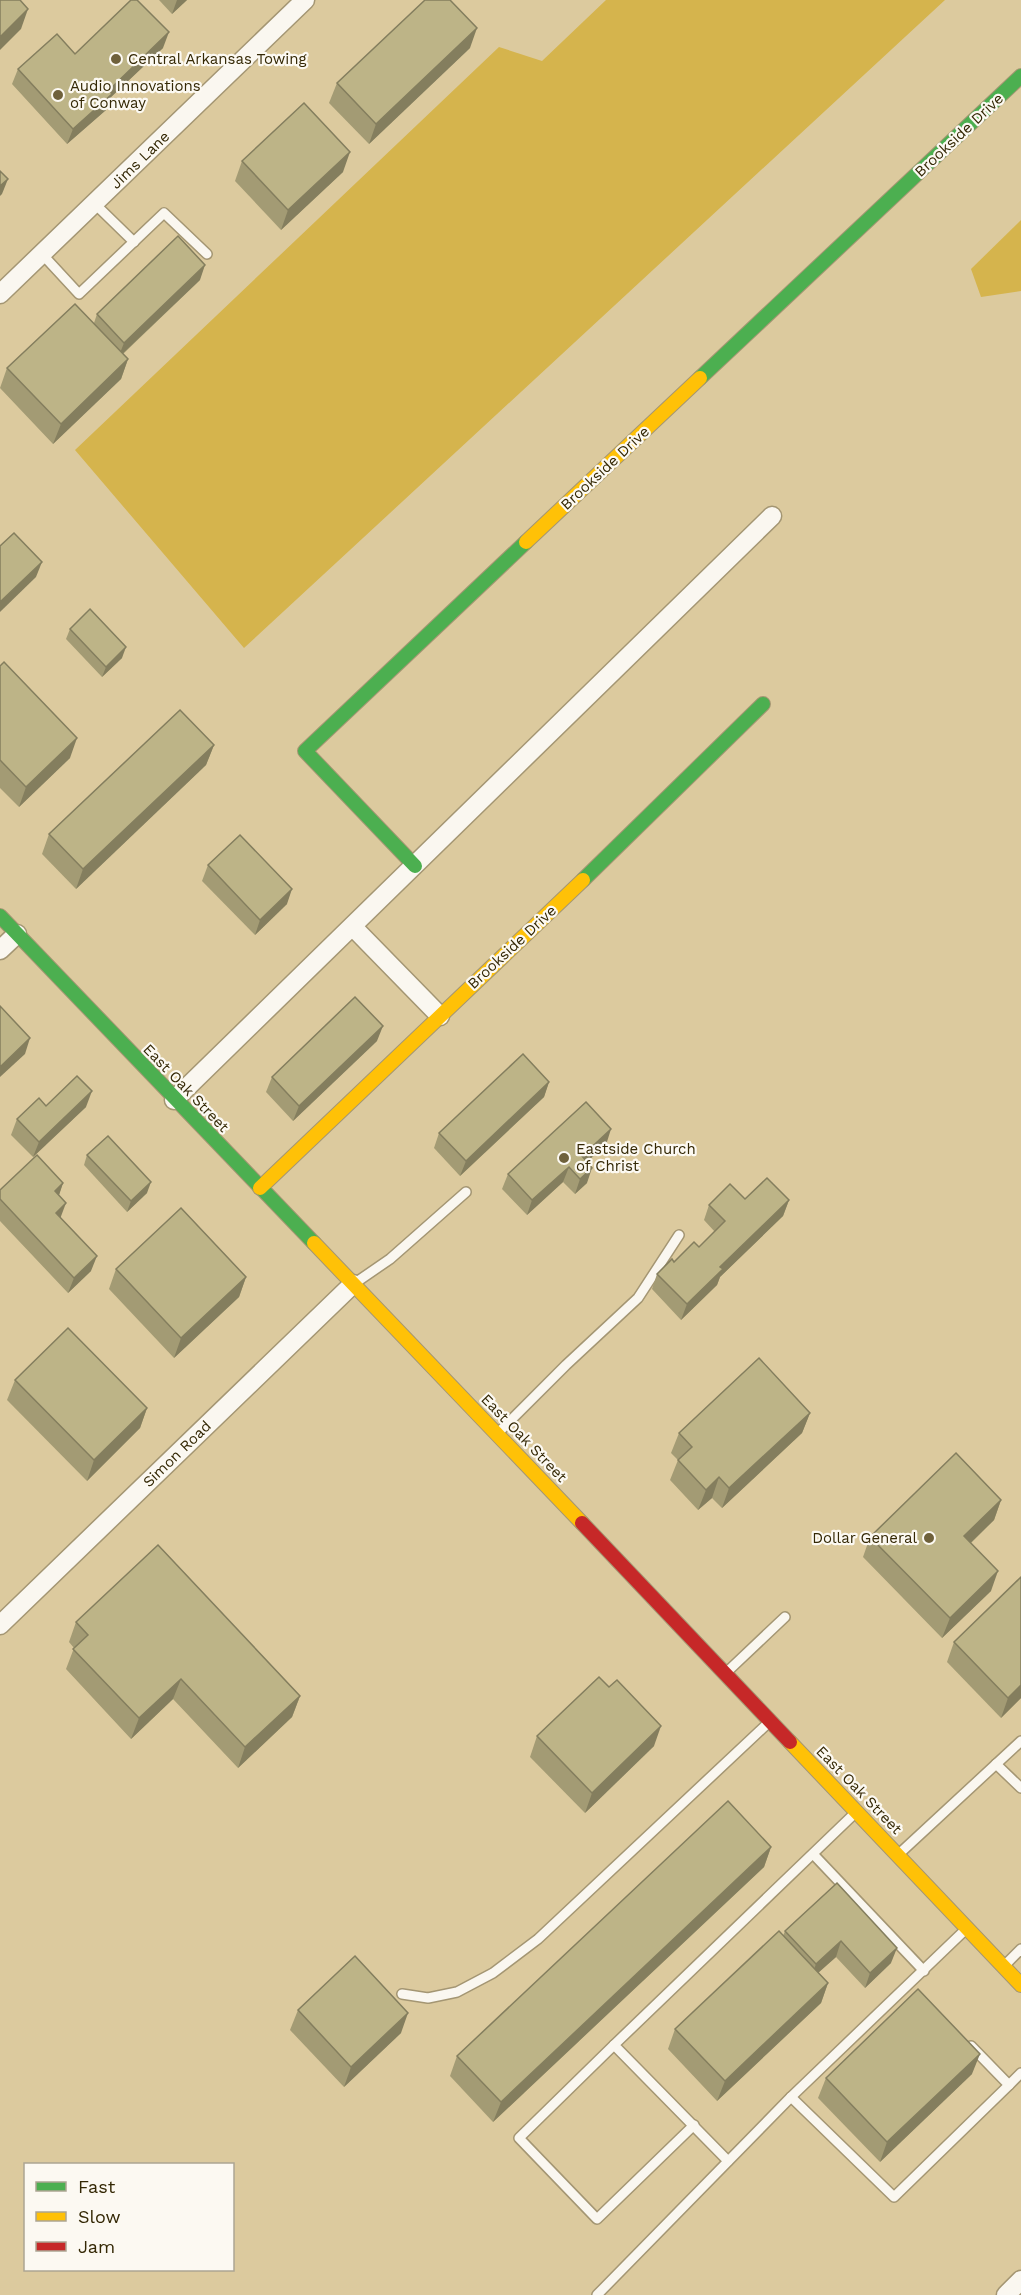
<svg xmlns="http://www.w3.org/2000/svg" width="1021" height="2295" viewBox="0 0 1021 2295" font-family="'Work Sans',sans-serif">
<style>
.forest{fill:#d5b44d}
.lines{fill:none;stroke-linecap:round;stroke-linejoin:round}
.lane-casing{stroke:#a49673;stroke-width:12}
.street-casing{stroke:#a49673;stroke-width:21}
.fast-casing{stroke:#a49673;stroke-width:16}
.slow-casing{stroke:#a49673;stroke-width:16}
.jam-casing{stroke:#a49673;stroke-width:16}
.lane{stroke:#faf7f0;stroke-width:9}
.street{stroke:#faf7f0;stroke-width:18}
.fast{stroke:#4caf50;stroke-width:14}
.slow{stroke:#ffc107;stroke-width:14}
.jam{stroke:#c62828;stroke-width:14}
.wall{fill:#a39b74}
.shaded-wall{fill:#847e5e}
.building{fill:#bdb487;stroke:#847e5e;stroke-width:1.5}
.poi-dot{fill:#6f613b;stroke:#fcf9f2;stroke-width:2}
.labels{text-anchor:middle;dominant-baseline:central;stroke-width:4.5;stroke-linejoin:round;paint-order:stroke}
.poi-label{font-size:15px;fill:#342805;stroke:#fcf9f2;text-anchor:start}
.street-label{font-size:15px;fill:#342805;stroke:#fcf9f2}
</style>
<rect width="100%" height="100%" fill="#dcca9e"/>
<g class="forest">
<path d="M606 0H945L244 648 75 450 499 47 542 61Z"/>
<path d="M1021 220V291L981 297 971 269Z"/>
</g>
<g class="lines">
<g class="lane-casing">
<g id="lane">
<path d="M94 203 134 242"/>
<path d="M42 254 79 294 164 213 207 254"/>
<path d="M358 1281 390 1259 466 1192"/>
<path d="M501 1430 566 1365 638 1298 679 1235"/>
<path d="M729 1670 785 1617"/>
<path d="M996 1764 1021 1788"/>
<path d="M900 1853 1021 1741"/>
<path d="M813 1854 924 1971"/>
<path d="M1008 1962 1021 1949"/>
<path d="M402 1994 428 1998 457 1992 493 1973 538 1939 766 1725"/>
<path d="M614 2045 519 2138 597 2219 694 2125"/>
<path d="M1009 2085 1021 2073"/>
<path d="M791 2097 894 2197 1009 2085 971 2046"/>
<path d="M728 2161 614 2045 852 1816"/>
<path d="M597 2295 791 2097 964 1931"/>
</g>
</g>
<g class="street-casing">
<g id="street">
<path d="M0 294 305 0"/>
<path d="M353 927 440 1016"/>
<path d="M0 950 17 934"/>
<path d="M174 1100 772 516"/>
<path d="M0 1625 353 1284"/>
<path d="M1006 2295 1021 2280"/>
</g>
</g>
<g class="fast-casing">
<g id="fast">
<path d="M700 378 1021 76"/>
<path d="M415 866 305 751 526 542"/>
<path d="M583 880 763 704"/>
<path d="M0 916 314 1243"/>
</g>
</g>
<g class="slow-casing">
<g id="slow">
<path d="M526 542 700 378"/>
<path d="M260 1188 583 880"/>
<path d="M314 1243 582 1523"/>
<path d="M790 1742 1021 1985"/>
</g>
</g>
<g class="jam-casing">
<path id="jam" d="M582 1523 790 1742"/>
</g>
<use href="#lane" class="lane"/>
<use href="#street" class="street"/>
<use href="#fast" class="fast"/>
<use href="#slow" class="slow"/>
<use href="#jam" class="jam"/>
</g>
<g class="wall">
<path d="M159 0H187L172 14Z"/>
<path d="M163 48 110 98 106 110 67 144 12 84 18 69 75 54Z"/>
<path d="M470 48 369 144 329 103 337 83Z"/>
<path d="M242 161 343 172 281 230 235 181Z"/>
<path d="M200 280 123 354 128 359 121 379 53 444 0 388 7 368 94 323 97 314Z"/>
<path d="M70 629 122 658 102 677 66 639Z"/>
<path d="M0 666 70 758 19 807 0 788Z"/>
<path d="M214 745 206 765 76 889 42 854 49 834Z"/>
<path d="M208 865 287 904 255 935 202 881Z"/>
<path d="M377 1041 293 1121 266 1092 272 1077Z"/>
<path d="M549 1082 544 1097 460 1176 434 1148 439 1133Z"/>
<path d="M46 1106 86 1107 33 1157 11 1135 17 1119Z"/>
<path d="M606 1145 587 1162V1183L575 1194 563 1182 527 1215 502 1189 508 1174Z"/>
<path d="M87 1155 147 1193 127 1212 84 1165Z"/>
<path d="M63 1183 59 1195 61 1218 91 1271 68 1293 0 1221V1190Z"/>
<path d="M745 1199 789 1200 783 1216 720 1277 717 1285 681 1320 652 1289 657 1274 699 1247 715 1232 704 1220 709 1205Z"/>
<path d="M116 1269 246 1277 239 1297 174 1358 109 1289Z"/>
<path d="M15 1380 147 1408 140 1428 87 1481 7 1400Z"/>
<path d="M810 1413 802 1433 722 1508 712 1498 698 1510 670 1480 678 1460 671 1453 679 1433Z"/>
<path d="M1001 1500 994 1520 971 1543 991 1591 942 1638 863 1557 870 1537Z"/>
<path d="M1021 1577V1698L1001 1718 947 1662 954 1642Z"/>
<path d="M76 1622 300 1696 292 1717 238 1768 173 1699 131 1739 66 1669 74 1648 69 1642Z"/>
<path d="M609 1687 654 1746 585 1813 530 1757 537 1736Z"/>
<path d="M771 1847 764 1867 493 2122 450 2076 457 2056Z"/>
<path d="M837 1883 891 1963 865 1988 836 1957 818 1973 828 1983 821 2003 717 2101 668 2049 675 2029 783 1936 785 1931Z"/>
<path d="M298 2010 401 2033 344 2087 290 2030Z"/>
<path d="M972 2074 880 2162 818 2098 826 2078Z"/>
</g>
<g class="shaded-wall">
<path d="M177 0H187L172 14Z"/>
<path d="M28 9 21 29 0 50V37Z"/>
<path d="M477 28 470 48 369 144 376 124Z"/>
<path d="M169 32 163 48 110 98 106 110 67 144 73 129 109 90Z"/>
<path d="M350 152 343 172 281 230 288 210Z"/>
<path d="M8 179 2 194 0 196V186Z"/>
<path d="M205 265 200 280 118 358 124 343Z"/>
<path d="M128 359 121 379 53 444 61 424Z"/>
<path d="M42 562 36 577 0 612V602Z"/>
<path d="M126 647 122 658 102 677 106 667Z"/>
<path d="M77 738 70 758 19 807 26 787Z"/>
<path d="M214 745 206 765 76 889 83 869Z"/>
<path d="M292 889 287 904 255 935 260 920Z"/>
<path d="M383 1026 377 1041 293 1121 299 1106Z"/>
<path d="M30 1038 25 1054 0 1077V1067Z"/>
<path d="M549 1082 544 1097 460 1176 466 1161Z"/>
<path d="M92 1091 86 1107 33 1157 39 1142Z"/>
<path d="M611 1129 606 1145 576 1171 582 1156Z"/>
<path d="M569 1167 563 1182 527 1215 532 1200Z"/>
<path d="M592 1168 587 1183 575 1194 580 1179Z"/>
<path d="M151 1182 147 1193 127 1212 131 1201Z"/>
<path d="M63 1183 58 1198 55 1191Z"/>
<path d="M789 1200 783 1216 720 1277 717 1285 681 1320 687 1304 720 1267Z"/>
<path d="M66 1203 60 1219 56 1213Z"/>
<path d="M97 1256 91 1271 68 1293 74 1278Z"/>
<path d="M246 1277 239 1297 174 1358 181 1338Z"/>
<path d="M147 1408 140 1428 87 1481 94 1460Z"/>
<path d="M810 1413 802 1433 722 1508 729 1488Z"/>
<path d="M719 1477 712 1498 698 1510 706 1490Z"/>
<path d="M1001 1500 994 1520 957 1556 964 1536Z"/>
<path d="M998 1571 991 1591 942 1638 950 1618Z"/>
<path d="M181 1679 173 1699 131 1739 139 1718Z"/>
<path d="M1021 1685V1698L1001 1718 1008 1698Z"/>
<path d="M300 1696 292 1717 238 1768 245 1747Z"/>
<path d="M661 1726 654 1746 585 1813 592 1793Z"/>
<path d="M771 1847 764 1867 493 2122 501 2102Z"/>
<path d="M841 1941 836 1957 810 1980 816 1964Z"/>
<path d="M897 1948 891 1963 865 1988 870 1973Z"/>
<path d="M828 1983 821 2003 717 2101 725 2081Z"/>
<path d="M408 2013 401 2033 344 2087 351 2067Z"/>
<path d="M980 2054 972 2074 880 2162 887 2142Z"/>
</g>
<g class="building">
<path d="M0 0H20L28 9 0 37Z"/>
<path d="M131 0H137L169 32 109 90 112 94 73 129 18 69 57 34 75 54Z"/>
<path d="M425 0H450L477 28 376 124 337 83Z"/>
<path d="M304 103 350 152 288 210 242 161Z"/>
<path d="M0 171 8 179 0 186Z"/>
<path d="M178 236 205 265 124 343 97 314Z"/>
<path d="M75 304 128 359 61 424 7 368Z"/>
<path d="M14 533 42 562 0 602V546Z"/>
<path d="M90 609 126 647 106 667 70 629Z"/>
<path d="M4 662 77 738 26 787 0 760V666Z"/>
<path d="M180 710 214 745 83 869 49 834Z"/>
<path d="M240 835 292 889 260 920 208 865Z"/>
<path d="M355 997 383 1026 299 1106 272 1077Z"/>
<path d="M0 1006 30 1038 0 1067Z"/>
<path d="M523 1054 549 1082 466 1161 439 1133Z"/>
<path d="M77 1076 92 1091 39 1142 17 1119 39 1098 46 1106Z"/>
<path d="M586 1102 611 1129 582 1156 592 1168 580 1179 569 1167 532 1200 508 1174Z"/>
<path d="M108 1136 151 1182 131 1201 87 1155Z"/>
<path d="M37 1155 63 1183 55 1191 66 1203 56 1213 97 1256 74 1278 0 1199V1190Z"/>
<path d="M767 1178 789 1200 720 1267 723 1269 687 1304 657 1274 672 1259 674 1262 694 1242 699 1247 725 1221 709 1205 730 1184 745 1199Z"/>
<path d="M181 1208 246 1277 181 1338 116 1269Z"/>
<path d="M68 1328 147 1408 94 1460 15 1380Z"/>
<path d="M759 1358 810 1413 729 1488 719 1477 706 1490 678 1460 692 1447 679 1433Z"/>
<path d="M956 1453 1001 1500 964 1536 998 1571 950 1618 870 1537Z"/>
<path d="M158 1545 300 1696 245 1747 181 1679 139 1718 73 1649 88 1635 76 1622Z"/>
<path d="M1021 1577V1685L1008 1698 954 1642Z"/>
<path d="M599 1677 609 1687 617 1680 661 1726 592 1793 537 1736Z"/>
<path d="M728 1801 771 1847 501 2102 457 2056Z"/>
<path d="M837 1883 897 1948 870 1973 841 1941 816 1964 785 1931Z"/>
<path d="M779 1931 828 1983 725 2081 675 2029Z"/>
<path d="M355 1956 408 2013 351 2067 298 2010Z"/>
<path d="M918 1989 980 2054 887 2142 826 2078Z"/>
</g>
<g class="poi-dot">
<circle cx="116" cy="59" r="6"/>
<circle cx="58" cy="95" r="6"/>
<circle cx="564" cy="1158" r="6"/>
<circle cx="929" cy="1538" r="6"/>
</g>
<g class="labels">
<g class="poi-label">
<text x="128" y="59">Central Arkansas Towing</text>
<text x="70" y="86">Audio Innovations<tspan x="70" dy="17">of Conway</tspan></text>
<text x="576" y="1149">Eastside Church<tspan x="576" dy="17">of Christ</tspan></text>
<text x="917" y="1538" text-anchor="end">Dollar General</text>
</g>
<g class="street-label">
<text transform="translate(959 135) rotate(-43)">Brookside Drive</text>
<text transform="translate(140 160) rotate(-44)">Jims Lane</text>
<text transform="translate(605 468) rotate(-43)">Brookside Drive</text>
<text transform="translate(512 947) rotate(-43)">Brookside Drive</text>
<text transform="translate(186 1088) rotate(46)">East Oak Street</text>
<text transform="translate(524 1438) rotate(46)">East Oak Street</text>
<text transform="translate(177 1454) rotate(-44)">Simon Road</text>
<text transform="translate(859 1790) rotate(46)">East Oak Street</text>
</g>
</g>
<rect x="24" y="2163" width="210" height="108" fill="#fcf9f2" stroke="#aca593" stroke-width="1.5"/>
<rect x="36" y="2182" width="30" height="9" fill="#4caf50" stroke="#aca593" stroke-width="1.5"/>
<text x="78" y="2193" font-size="18" fill="#342805">Fast</text>
<rect x="36" y="2212" width="30" height="9" fill="#ffc107" stroke="#aca593" stroke-width="1.5"/>
<text x="78" y="2223" font-size="18" fill="#342805">Slow</text>
<rect x="36" y="2242" width="30" height="9" fill="#c62828" stroke="#aca593" stroke-width="1.5"/>
<text x="78" y="2253" font-size="18" fill="#342805">Jam</text>
</svg>
